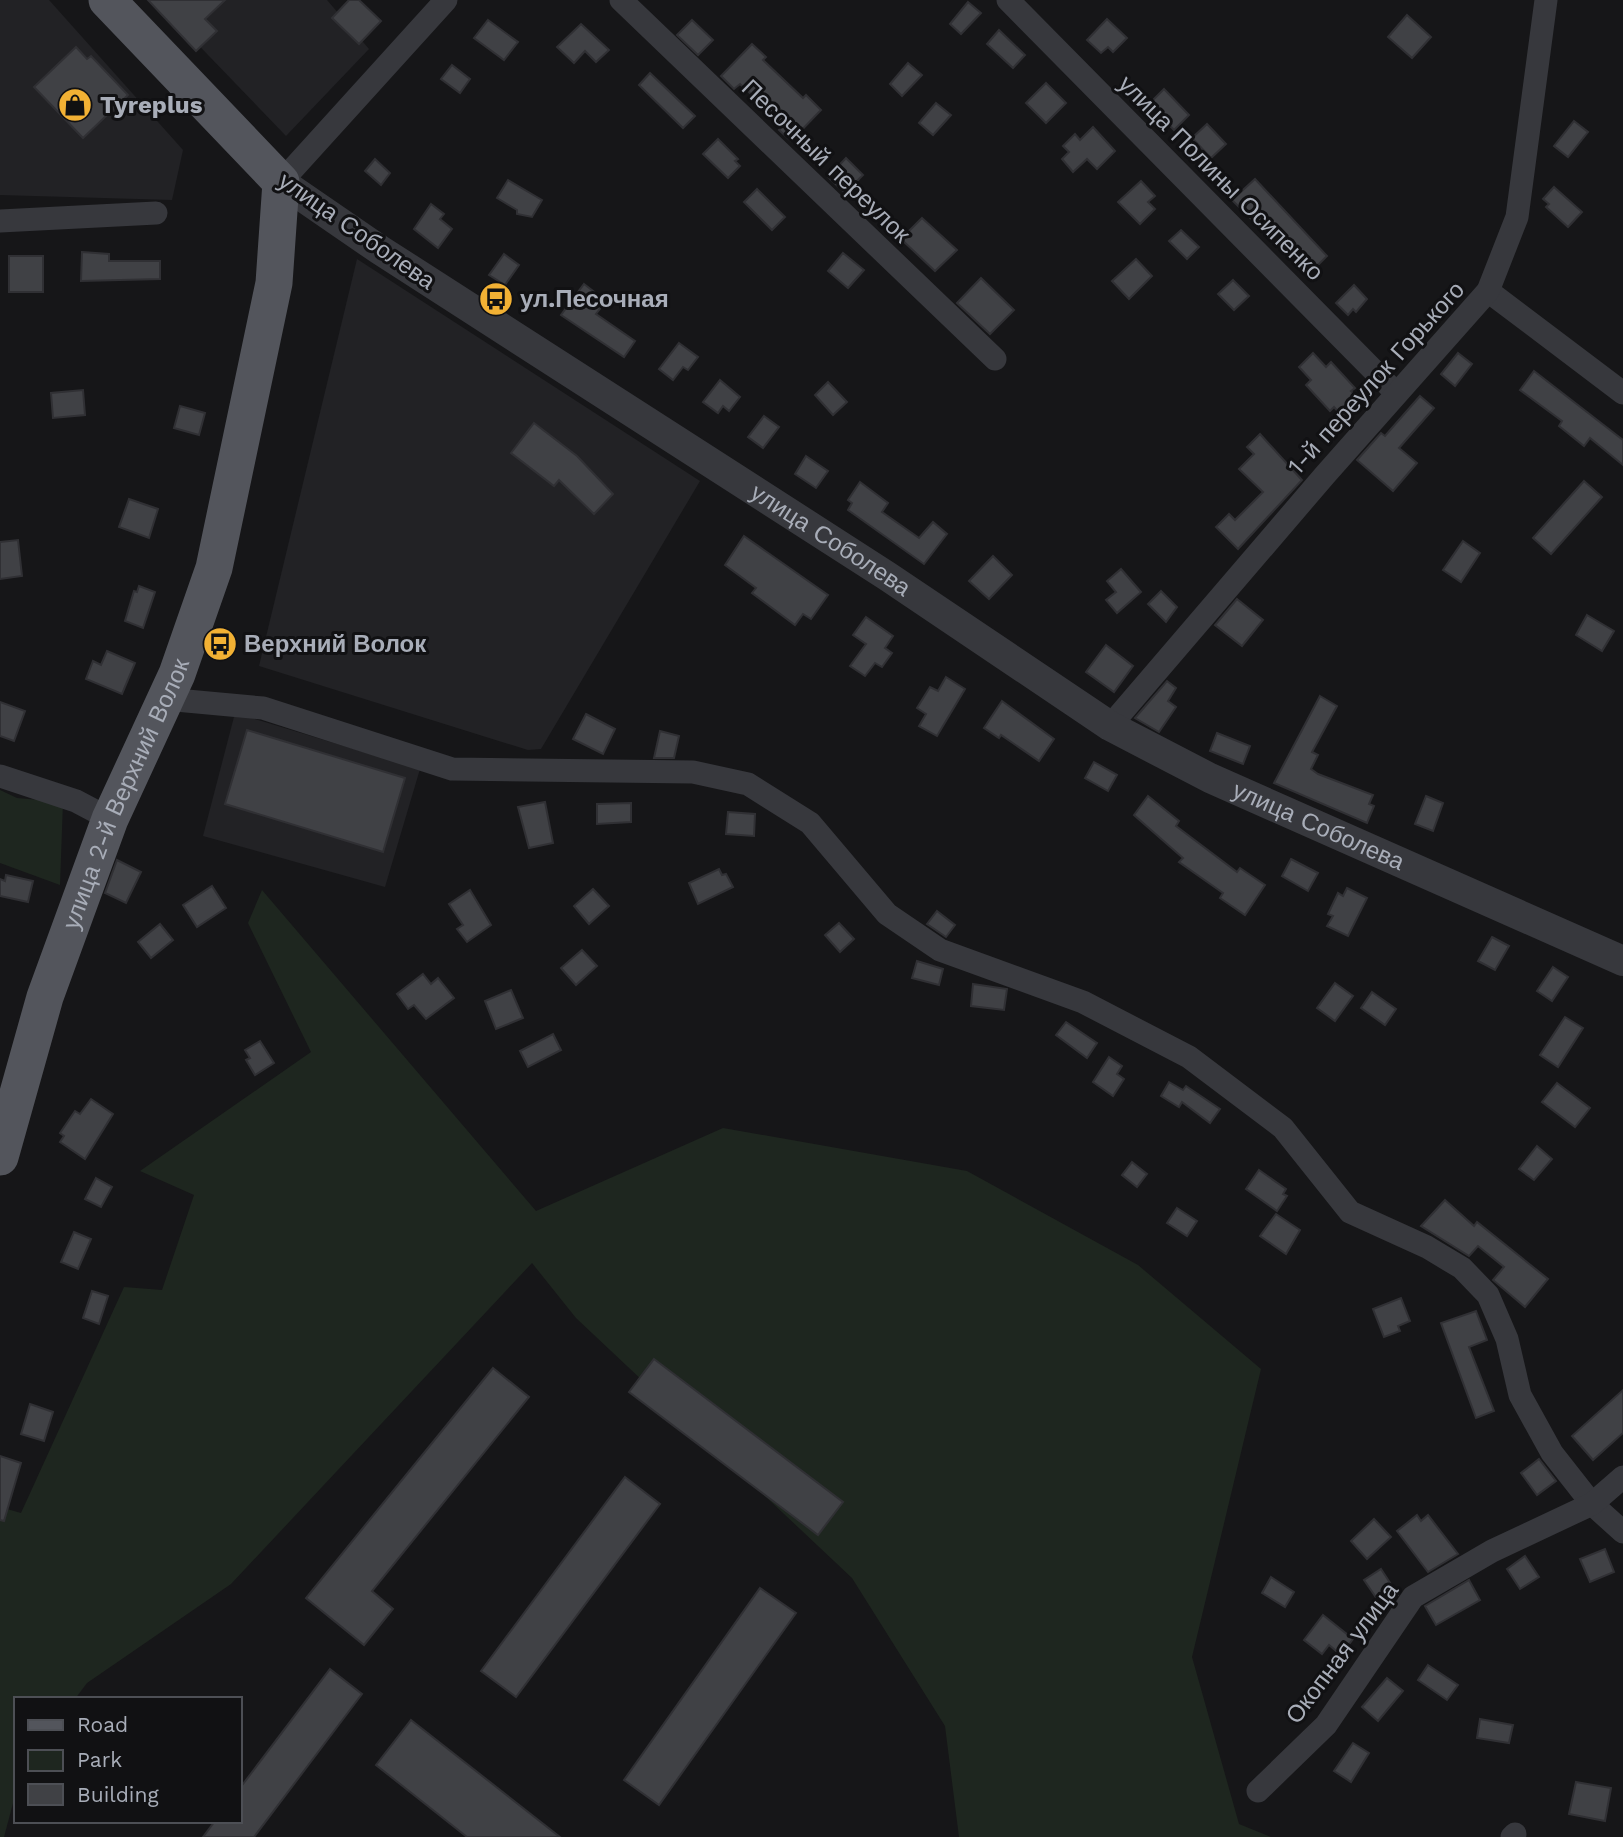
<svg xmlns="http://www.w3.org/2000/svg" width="1623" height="1837" viewBox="0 0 1623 1837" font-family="'Work Sans',sans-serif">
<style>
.built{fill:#222225}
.green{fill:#1e261f}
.building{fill:#404145;stroke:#303034;stroke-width:2}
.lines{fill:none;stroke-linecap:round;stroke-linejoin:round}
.minor{stroke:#37383d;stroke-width:23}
.tertiary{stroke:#37383d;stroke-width:30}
.primary{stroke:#53555c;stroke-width:37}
.labels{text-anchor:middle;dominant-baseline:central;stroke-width:6;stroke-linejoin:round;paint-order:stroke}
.poi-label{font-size:24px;font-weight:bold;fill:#a8adb8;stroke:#111113;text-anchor:start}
.street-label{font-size:24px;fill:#a8adb8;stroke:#111113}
</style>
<rect width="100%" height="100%" fill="#161618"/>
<g class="built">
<path d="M0 0H49L183 150 172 200 0 195Z"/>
<path d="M155 0H327L369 49 286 136Z"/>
<path d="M357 259 700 481 541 749 528 750 259 666Z"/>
<path d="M235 713 420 769 385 887 203 836Z"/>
</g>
<g class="green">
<path d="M0 790 17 798 63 802 60 885 0 863Z"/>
<path d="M262 890 536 1211 723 1128 967 1171 1138 1265 1261 1369 1192 1657 1239 1824 1271 1837H959L945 1726 852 1578 576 1318 532 1263 231 1584 87 1683 75 1699H16V1792L4 1837H0V1507L21 1513 124 1287 162 1290 194 1195 140 1171 311 1052 248 923Z"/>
</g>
<g class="building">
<path d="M148 0H225L205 19 217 31 196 51Z"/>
<path d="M349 0H359L381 21 359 44 332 18Z"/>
<path d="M968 2 981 13 961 34 950 24Z"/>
<path d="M1407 15 1431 37 1412 58 1388 37Z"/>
<path d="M1107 19 1127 38 1113 52 1108 47 1101 53 1087 40Z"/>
<path d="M488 20 518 42 504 60 474 38Z"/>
<path d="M692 20 713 40 698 55 677 35Z"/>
<path d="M581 24 609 50 596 62 585 51 574 63 557 47Z"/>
<path d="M999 30 1025 55 1013 68 987 44Z"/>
<path d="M752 44 766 57 763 60 803 98 806 95 821 110 791 141 779 130 784 124 740 84 734 89 721 76Z"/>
<path d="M76 47 87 59 91 56 128 95 83 138 34 87Z"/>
<path d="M908 63 922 75 902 96 890 84Z"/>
<path d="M452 65 470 79 460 93 441 79Z"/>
<path d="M650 73 695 116 683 128 639 85Z"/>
<path d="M1046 83 1066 103 1046 123 1026 103Z"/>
<path d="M1164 89 1189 115 1174 130 1149 104Z"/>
<path d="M936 103 951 115 933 135 919 123Z"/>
<path d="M1574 121 1588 132 1568 157 1554 146Z"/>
<path d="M1207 124 1226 144 1211 158 1192 138Z"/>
<path d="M1093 127 1115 151 1097 169 1087 159 1073 172 1062 159 1069 152 1063 146 1075 134 1080 140Z"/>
<path d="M718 139 738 159 735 161 740 166 728 178 703 154Z"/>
<path d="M846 158 863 175 845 193 828 177Z"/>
<path d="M375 159 390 173 381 185 365 171Z"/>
<path d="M1255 179 1327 256 1308 275 1232 200Z"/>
<path d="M508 180 542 200 532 217 517 214V210L497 198Z"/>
<path d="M1141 181 1155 196 1148 202 1155 209 1140 224 1118 202Z"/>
<path d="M1554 187 1582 212 1568 227 1546 207 1549 204 1543 199Z"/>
<path d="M757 189 785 217 772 230 744 202Z"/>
<path d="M431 204 444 214 440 219 452 229 438 248 414 229Z"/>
<path d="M922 218 957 250 935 271 901 239Z"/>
<path d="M1181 230 1199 247 1187 259 1169 241Z"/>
<path d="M82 252 109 254V261H160V279L81 281Z"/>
<path d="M843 253 864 270 848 288 828 271Z"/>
<path d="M504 254 519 265 505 285 489 275Z"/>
<rect x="9" y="256" width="34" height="36"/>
<path d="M1136 259 1152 276 1129 299 1112 281Z"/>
<path d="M981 278 1014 310 990 334 957 303Z"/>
<path d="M1233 280 1249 296 1234 310 1218 294Z"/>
<path d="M584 284 606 301 596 314 635 341 624 357 561 315Z"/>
<path d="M1354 285 1367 299 1356 312 1353 309 1348 315 1336 303Z"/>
<path d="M679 343 698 357 688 370 683 367 673 380 659 369Z"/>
<path d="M1313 353 1326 367 1331 362 1355 388 1351 391 1360 400 1343 417 1334 407 1330 411 1306 385 1311 380 1299 367Z"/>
<path d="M1458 353 1472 364 1455 386 1441 374Z"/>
<path d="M1534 371 1623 440V465L1590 438 1584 446 1559 426 1562 421 1520 390Z"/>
<path d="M720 380 740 397 729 411 723 406 718 413 703 402Z"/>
<path d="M828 382 847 402 833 415 815 395Z"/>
<path d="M83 390 85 415 53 418 51 393Z"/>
<path d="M1420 396 1434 408 1399 448 1417 463 1393 491 1357 460 1381 433 1385 436Z"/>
<path d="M180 406 205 413 199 435 174 428Z"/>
<path d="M764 416 779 427 763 448 748 437Z"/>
<path d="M534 423 577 456 613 494 594 514 559 480 554 486 511 453Z"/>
<path d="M1260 434 1302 480 1238 549 1216 527 1229 514 1235 520 1263 492 1239 469 1254 454 1247 447Z"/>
<path d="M806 456 828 471 816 488 795 474Z"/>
<path d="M1584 481 1602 497 1551 554 1533 538Z"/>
<path d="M860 482 888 503 882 512 919 538 933 522 947 534 924 564 848 510 852 503 848 500Z"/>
<path d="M129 499 158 509 149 538 119 527Z"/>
<path d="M744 536 828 595 811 619 803 614 795 625 752 593 756 588 725 565Z"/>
<path d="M18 540 22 576 0 579V542Z"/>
<path d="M1463 541 1480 553 1461 582 1443 570Z"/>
<path d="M993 556 1012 575 989 599 969 581Z"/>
<path d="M1121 569 1141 592 1117 613 1106 600 1116 592 1107 581Z"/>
<path d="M139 586 155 592 143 628 125 621 134 591 137 592Z"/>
<path d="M1161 591 1177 607 1166 622 1148 604Z"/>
<path d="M1237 599 1263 620 1242 646 1215 625Z"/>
<path d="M1587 615 1614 631 1602 651 1576 635Z"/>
<path d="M866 617 893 636 885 648 892 653 882 667 875 663 865 676 850 666 866 644 853 635Z"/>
<path d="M1106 645 1133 666 1114 692 1086 672Z"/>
<path d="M107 651 135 663 122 694 86 679 93 661 101 665Z"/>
<path d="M946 677 965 689 937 736 919 726 926 714 917 708 930 687 938 691Z"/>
<path d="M1167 681 1176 688 1168 701 1176 707 1159 732 1135 718Z"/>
<path d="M1320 696 1337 706 1312 752 1318 755 1311 769 1318 774 1373 795 1369 804 1374 806 1367 823 1274 783Z"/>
<path d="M1002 701 1054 739 1039 761 1001 735 999 738 984 728Z"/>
<path d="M0 702 25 711 14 741 0 736Z"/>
<path d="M586 714 615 729 603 754 573 739Z"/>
<path d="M247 730 405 778 383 852 225 804Z"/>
<path d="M660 731 679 736 674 758H654Z"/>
<path d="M1217 733 1250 746 1243 764 1210 751Z"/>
<path d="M1094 762 1117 775 1108 791 1085 778Z"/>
<path d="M1148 796 1179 821 1176 826 1237 872 1240 868 1265 885 1245 915 1220 898 1223 893 1179 862 1183 858 1134 815Z"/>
<path d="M1426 796 1443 803 1433 831 1415 824Z"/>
<path d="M545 802 553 843 529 848 518 807Z"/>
<path d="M631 803V822L597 824V804Z"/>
<path d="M728 812 755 814 754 836 726 834Z"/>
<path d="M1291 859 1318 873 1308 891 1282 876Z"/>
<path d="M117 860 141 872 126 903 105 893Z"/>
<path d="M719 869 722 875 726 874 733 887 698 904 689 883Z"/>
<path d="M6 875 33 881 28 902 0 896V879L5 881Z"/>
<path d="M212 886 226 908 197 927 183 905Z"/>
<path d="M1347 888 1367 898 1348 936 1327 926 1333 916 1328 914 1338 893 1343 896Z"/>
<path d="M593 889 609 906 589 924 574 906Z"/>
<path d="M470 890 491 925 467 942 457 929 463 925 449 904Z"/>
<path d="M937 911 955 925 946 937 927 924Z"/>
<path d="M839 923 854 939 840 952 825 935Z"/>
<path d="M160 924 173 940 151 958 138 942Z"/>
<path d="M1492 937 1509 946 1495 970 1478 961Z"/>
<path d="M582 950 597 966 576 985 561 968Z"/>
<path d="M917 961 943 969 939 985 912 978Z"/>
<path d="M1553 967 1568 977 1552 1001 1537 991Z"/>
<path d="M423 974 431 984 438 978 454 998 426 1019 414 1005 408 1009 397 994Z"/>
<path d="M1335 983 1353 996 1335 1021 1317 1008Z"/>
<path d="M973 984 1007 989 1004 1010 971 1006Z"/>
<path d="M511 990 523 1018 496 1029 485 1001Z"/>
<path d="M1372 992 1396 1009 1385 1025 1361 1008Z"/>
<path d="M1565 1017 1583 1028 1558 1067 1540 1055Z"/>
<path d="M1066 1022 1097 1043 1087 1058 1056 1035Z"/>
<path d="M553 1034 561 1050 528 1067 520 1051Z"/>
<path d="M260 1041 274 1063 255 1075 246 1060 250 1058 245 1050Z"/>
<path d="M1109 1057 1122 1066 1117 1074 1124 1079 1113 1096 1093 1082Z"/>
<path d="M1169 1082 1183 1090 1186 1086 1220 1109 1210 1123 1182 1102 1179 1107 1161 1096Z"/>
<path d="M1557 1083 1590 1108 1575 1127 1542 1102Z"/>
<path d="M91 1099 113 1114 85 1159 60 1142 64 1136 60 1133 75 1111 80 1114Z"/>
<path d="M1537 1146 1552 1159 1534 1180 1519 1169Z"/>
<path d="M1132 1162 1147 1174 1137 1187 1122 1175Z"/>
<path d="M1259 1170 1286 1189 1283 1194 1287 1196 1277 1211 1246 1189Z"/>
<path d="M96 1178 112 1187 101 1207 85 1199Z"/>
<path d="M1445 1200 1474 1226 1477 1222 1548 1279 1525 1307 1493 1280 1504 1267 1478 1246 1469 1256 1421 1226Z"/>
<path d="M1177 1208 1197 1221 1187 1236 1167 1223Z"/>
<path d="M1276 1214 1300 1230 1286 1254 1260 1236Z"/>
<path d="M74 1232 91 1239 78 1269 61 1262Z"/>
<path d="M92 1291 108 1296 99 1324 83 1318Z"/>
<path d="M1401 1298 1410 1321 1398 1326 1400 1331 1384 1337 1373 1309Z"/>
<path d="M1476 1311 1487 1340 1469 1347 1494 1411 1476 1418 1441 1323Z"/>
<path d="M654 1359 843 1502 818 1535 629 1392Z"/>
<path d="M493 1368 529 1397 372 1591 393 1609 364 1645 306 1598Z"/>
<path d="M1623 1390V1433L1593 1460 1572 1436Z"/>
<path d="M30 1404 53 1412 44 1441 21 1434Z"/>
<path d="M0 1456 21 1463 4 1521 0 1520Z"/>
<path d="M1539 1459 1556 1481 1537 1495 1521 1473Z"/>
<path d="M625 1477 660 1504 516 1697 481 1671Z"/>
<path d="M1417 1515 1421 1521 1428 1515 1458 1554 1428 1572 1397 1531Z"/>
<path d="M1374 1519 1391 1537 1367 1559 1351 1541Z"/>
<path d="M1605 1549 1614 1572 1590 1582 1580 1559Z"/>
<path d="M1525 1556 1539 1577 1520 1589 1507 1569Z"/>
<path d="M1381 1569 1398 1595 1382 1606 1364 1580Z"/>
<path d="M1271 1577 1294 1592 1285 1607 1262 1593Z"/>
<path d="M1469 1580 1480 1600 1436 1625 1425 1606Z"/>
<path d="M760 1588 796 1613 659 1805 624 1780Z"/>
<path d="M1323 1615 1353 1639 1341 1655 1329 1645 1322 1654 1304 1640Z"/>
<path d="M1428 1665 1458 1685 1447 1700 1418 1680Z"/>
<path d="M330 1669 362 1694 254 1837H203L215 1821H240V1788Z"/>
<path d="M1387 1678 1403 1691 1378 1721 1362 1707Z"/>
<path d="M1480 1719 1513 1725 1509 1743 1477 1738Z"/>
<path d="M411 1720 560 1837H467L376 1765Z"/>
<path d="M1353 1743 1369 1753 1351 1782 1334 1771Z"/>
<path d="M1576 1782 1611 1788 1605 1821 1569 1814Z"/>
</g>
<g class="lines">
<g class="minor">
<path d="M621 0 995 359"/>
<path d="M1008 0 1396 393"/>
<path d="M281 182 446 0"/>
<path d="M0 221 156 213"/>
<path d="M1488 291 1623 393"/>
<path d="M165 699 263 708 452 769 693 772 748 784 810 823 887 914 940 950 1083 1002 1189 1057 1283 1128 1350 1212 1427 1247 1462 1268 1488 1295 1507 1339 1520 1395 1552 1453 1592 1504 1623 1532"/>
<path d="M1110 726 1325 475 1488 291 1517 217 1546 0"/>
<path d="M0 776 76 801 110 819"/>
<path d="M1258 1791 1326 1725 1413 1597 1492 1551 1592 1504 1623 1477"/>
<path d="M1512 1837 1515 1834"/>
</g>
<path class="tertiary" id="s1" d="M281 182 380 250 887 576 1110 726 1210 778 1623 961"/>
<path class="primary" id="s2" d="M0 1157 45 997 110 819 177 674 214 568 274 283 281 182 107 0"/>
</g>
<defs>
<g id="shop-disc" transform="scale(1.75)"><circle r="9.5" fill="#f2b134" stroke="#111113"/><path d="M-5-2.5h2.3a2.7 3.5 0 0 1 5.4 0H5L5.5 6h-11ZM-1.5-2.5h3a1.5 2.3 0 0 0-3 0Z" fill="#111"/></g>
<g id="bus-disc" transform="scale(1.75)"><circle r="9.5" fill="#f2b134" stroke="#111113"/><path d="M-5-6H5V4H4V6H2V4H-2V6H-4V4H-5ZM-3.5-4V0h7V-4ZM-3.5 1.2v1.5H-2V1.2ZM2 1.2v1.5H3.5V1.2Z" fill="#111"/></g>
</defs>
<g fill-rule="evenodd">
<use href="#shop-disc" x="75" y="105"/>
<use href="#bus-disc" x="496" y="299"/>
<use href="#bus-disc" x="220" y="644"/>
</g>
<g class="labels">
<g class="poi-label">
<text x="100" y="105">Tyreplus</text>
<text x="520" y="299">ул.Песочная</text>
<text x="244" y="644">Верхний Волок</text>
</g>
<g class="street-label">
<text transform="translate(826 161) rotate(44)">Песочный переулок</text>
<text transform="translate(1221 178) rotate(45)">улица Полины Осипенко</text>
<text transform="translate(357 231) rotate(35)">улица Соболева</text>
<text transform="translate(1376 378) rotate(-48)">1-й переулок Горького</text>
<text stroke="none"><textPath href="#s1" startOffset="656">улица Соболева</textPath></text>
<text stroke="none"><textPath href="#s2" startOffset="385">улица 2-й Верхний Волок</textPath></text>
<text stroke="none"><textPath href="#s1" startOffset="1223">улица Соболева</textPath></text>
<text transform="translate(1342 1653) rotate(-53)">Окопная улица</text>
</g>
</g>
<rect x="14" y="1697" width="228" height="126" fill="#111113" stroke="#4d4f55" stroke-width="2"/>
<rect x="28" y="1720" width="35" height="10" fill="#53555c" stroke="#4d4f55" stroke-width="2"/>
<text x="77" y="1732" font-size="21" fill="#a8adb8">Road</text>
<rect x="28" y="1750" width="35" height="21" fill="#1e261f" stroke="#4d4f55" stroke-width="2"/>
<text x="77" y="1767" font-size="21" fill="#a8adb8">Park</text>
<rect x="28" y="1784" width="35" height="21" fill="#404145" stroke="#4d4f55" stroke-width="2"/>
<text x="77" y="1802" font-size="21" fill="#a8adb8">Building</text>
</svg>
